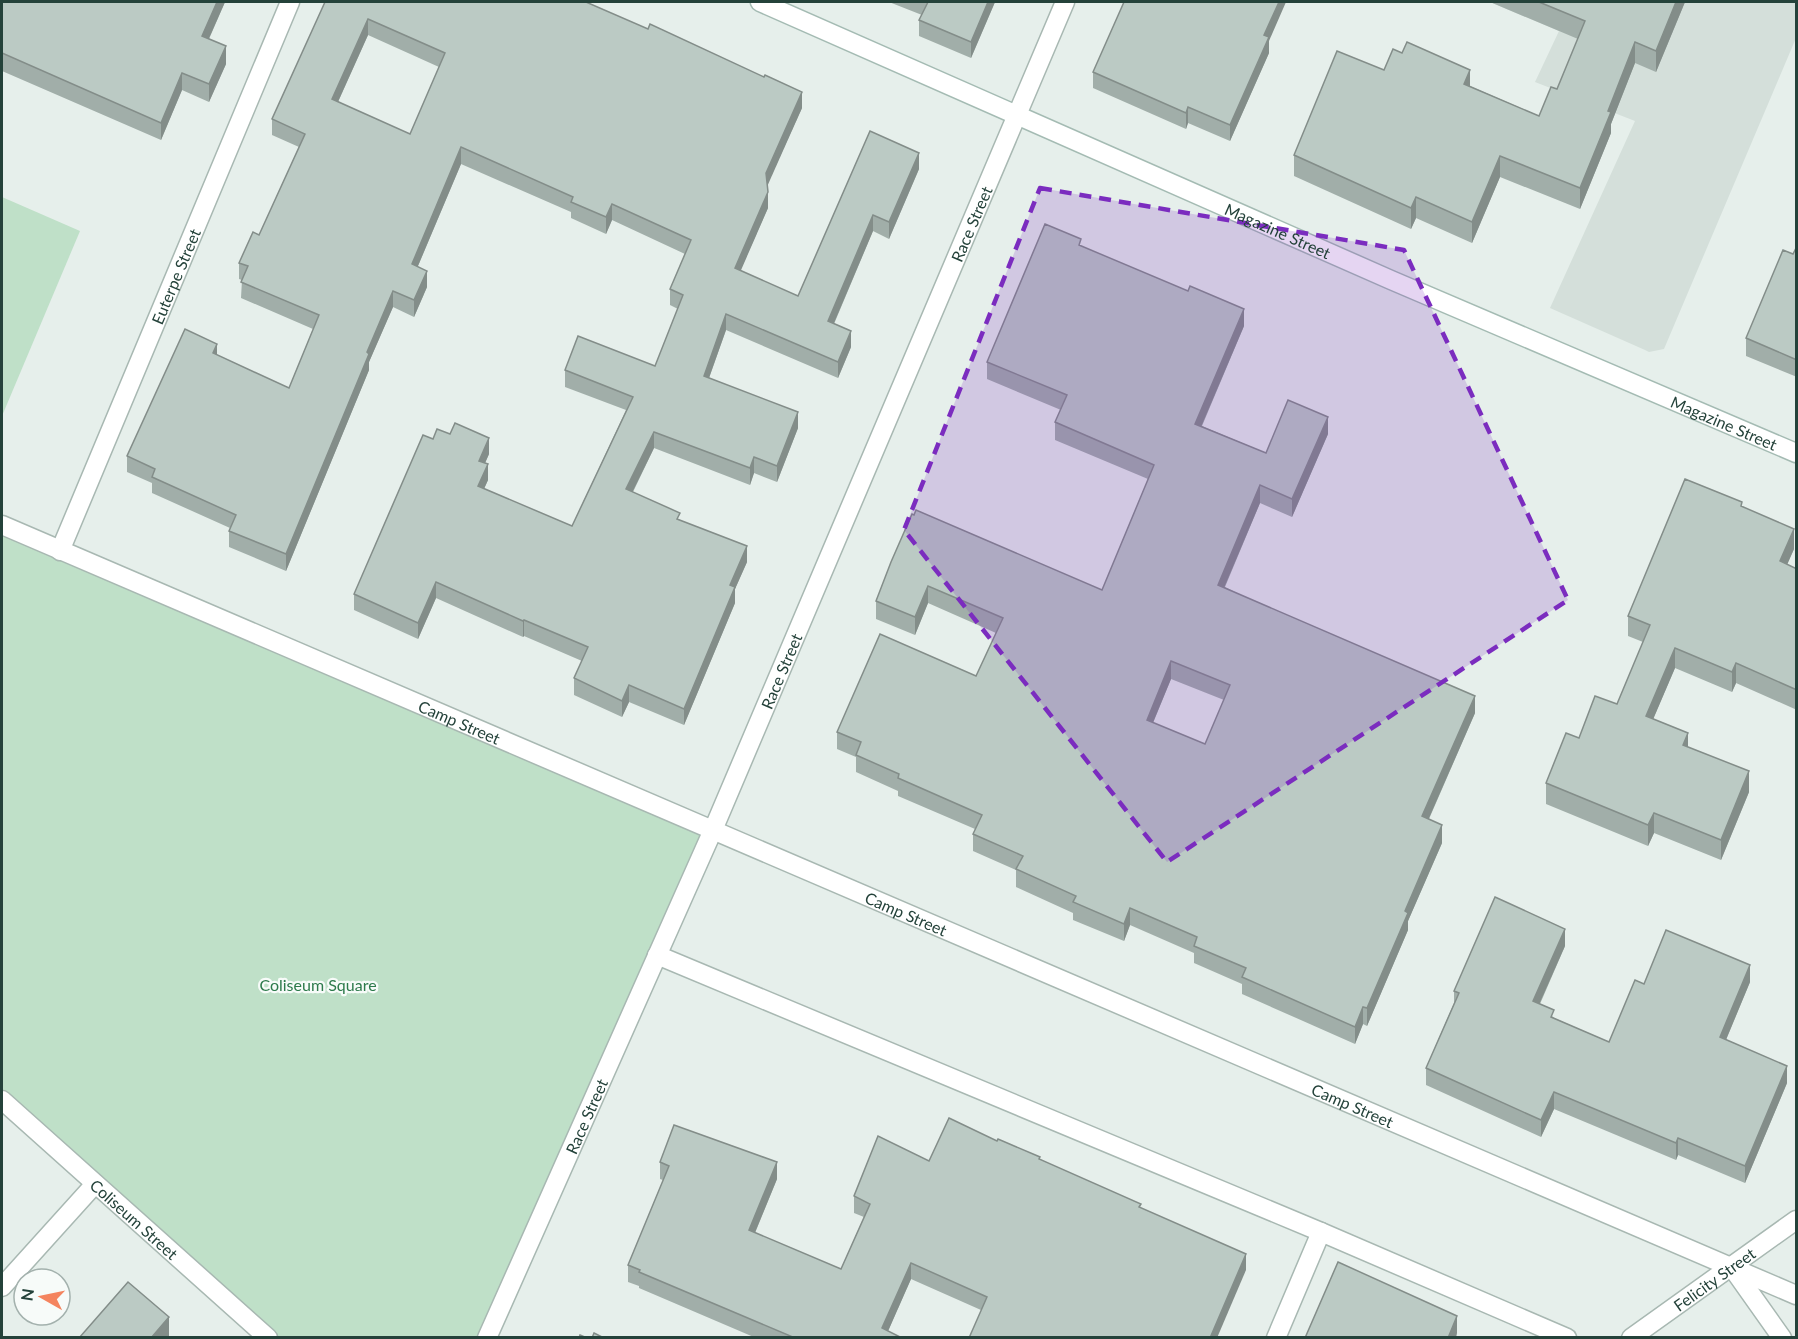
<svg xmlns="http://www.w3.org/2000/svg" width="1798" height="1339" viewBox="0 0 1798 1339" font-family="Lato,sans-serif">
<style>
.built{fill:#d4dfda}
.green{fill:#bfe0c8}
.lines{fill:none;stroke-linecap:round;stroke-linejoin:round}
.street-casing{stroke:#a8b8b2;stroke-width:21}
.secondary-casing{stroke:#a4bbb3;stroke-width:21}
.street{stroke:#fff;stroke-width:18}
.secondary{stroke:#fff;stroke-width:18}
.wall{fill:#a1aea9;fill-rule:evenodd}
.shaded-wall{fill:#838d89}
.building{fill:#bbcac4;stroke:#838d89;stroke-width:1.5;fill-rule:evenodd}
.marked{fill:#7b2cbf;fill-opacity:0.2;stroke:#7b2cbf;stroke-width:4.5;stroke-dasharray:12 8;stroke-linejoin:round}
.labels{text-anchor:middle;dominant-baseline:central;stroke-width:4.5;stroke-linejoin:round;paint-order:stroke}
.street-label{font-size:16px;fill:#24423a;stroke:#f7fbf9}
.park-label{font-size:16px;fill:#2d7a4b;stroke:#f7fbf9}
</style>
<rect width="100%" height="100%" fill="#e6efeb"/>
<path class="built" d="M1490 2H1796V38L1664 349 1649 352 1645 350 1550 308 1635 121 1535 82 1559 31Z"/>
<g class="green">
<path d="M2 197 80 231 2 416Z"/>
<path d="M2 525 713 830 487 1337H268L2 1100Z"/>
</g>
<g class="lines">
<g class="street-casing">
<g id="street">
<path id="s1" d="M2 525 1796 1295"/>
<path id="s2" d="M60 551 290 2"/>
<path d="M657 955 1321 1232 1567 1338"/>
<path id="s3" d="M2 1100 268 1338"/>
<path d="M1731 1266 1782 1338"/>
<path d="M2 1287 95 1184"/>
<path id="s4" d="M487 1338 713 830 1065 2"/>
<path d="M1276 1338 1321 1232"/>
<path id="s5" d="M1631 1338 1796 1220"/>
</g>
</g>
<g class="secondary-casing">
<g id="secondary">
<path id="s6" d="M760 2 1391 280 1796 453"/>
</g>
</g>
<use href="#street" class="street"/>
<use href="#secondary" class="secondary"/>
</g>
<g class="wall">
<path d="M2 2H225L209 39 226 64 209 102 182 90 161 140 2 71Z"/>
<path d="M325 2 802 108 767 185 768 208 740 271 798 296 870 131 919 169 889 239 873 231 834 324 851 347 838 378 726 330 709 378 798 428 777 482 754 473 750 485 654 448 633 492 680 520 747 562 735 589V603L684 725 629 702 622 717 574 695V678L582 661 524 636 523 637 436 598 418 639 354 610V594L433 439 489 454 485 463 488 480 484 489 572 526 626 410 565 387V370L655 366 678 309 670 305V289L685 254 612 220 606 234 571 218V212L461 164 418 266 427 287 414 317 393 307 369 362V370L286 571 229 547V531L230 528 152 493V483L127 472V456L217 355 289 388 313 329 241 298 242 280 239 279V263L259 235 299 147 272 135V119ZM368 35 439 67 410 134 338 102Z"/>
<path d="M889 2H995L971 58 919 36V20L922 15Z"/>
<path d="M1490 2H1685L1656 72 1635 63 1611 124V133L1580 209 1500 177 1472 243 1416 218 1411 229 1294 176V155L1384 70 1470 86 1539 116 1557 89 1578 39Z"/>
<path d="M1269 41V53L1230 141 1188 123 1186 129 1093 88V72Z"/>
<path d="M1081 246 1244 326 1202 426 1266 453 1328 434 1292 517 1260 503 1225 587 1475 713 1429 819 1442 843 1408 921V930L1367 1026 1363 1024 1355 1044 1242 994V984L1194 963V953L1130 925 1124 941 1073 920V913L1016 887V870L973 851V834L975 829 898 796V791L856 772V757L837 749V732L976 676 996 633 928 603 915 635 876 619V601L891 562 1102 590 1148 479 1055 440V422L1061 410 987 379V362ZM1171 679 1224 700 1205 744 1153 723Z"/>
<path d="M1797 246V377L1746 356V338L1793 254Z"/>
<path d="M1742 506 1794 549 1787 564 1797 569V710L1736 683 1732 692 1675 668 1653 719 1688 747 1749 792 1721 860 1654 833 1648 846 1546 804V783L1579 738 1617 704 1643 642 1628 636V616Z"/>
<path d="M1565 946 1540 1004 1554 1018 1609 1042 1644 984 1750 982 1726 1040 1787 1083 1745 1183 1678 1155 1676 1160 1554 1109 1541 1137 1426 1085V1068L1454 1003V991Z"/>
<path d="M1040 1159 1141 1208 1246 1270 981 1310 911 1279 888 1331 902 1338H756L639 1288V1286L628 1282V1265L663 1180 660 1179V1162L777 1179 755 1233 841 1269 864 1217 854 1213V1196L929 1161Z"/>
</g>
<g class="shaded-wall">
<path d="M217 2H225L202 54V36Z"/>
<path d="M988 2H995L971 58V42Z"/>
<path d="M1279 2H1286L1269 41V53L1230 141V125L1264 35Z"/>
<path d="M1676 2H1685L1656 72V51Z"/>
<path d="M368 19V35L332 115V99Z"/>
<path d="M1635 42V63L1611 124V133L1580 209V188L1608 111Z"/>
<path d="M226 46V64L209 102V84Z"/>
<path d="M1470 70V91L1464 84Z"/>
<path d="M182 73V90L161 140V123Z"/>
<path d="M802 92V108L766 189V173Z"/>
<path d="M1188 107V123L1186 129V113Z"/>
<path d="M461 147V164L412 280V264Z"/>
<path d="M919 153V169L889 239V222Z"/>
<path d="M1500 156V177L1472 243V222Z"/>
<path d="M768 192V208L735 284V268Z"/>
<path d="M1416 197V218L1411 229V208Z"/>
<path d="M612 204V220L606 234V217Z"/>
<path d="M873 215V231L828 337V321Z"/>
<path d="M427 271V287L414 317V300Z"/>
<path d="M393 291V307L369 362V370L286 571V554L367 352Z"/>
<path d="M1244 309V326L1195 441V424Z"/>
<path d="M726 314V330L704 392V376Z"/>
<path d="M851 331V347L838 378V362Z"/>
<path d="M217 344V360L213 353Z"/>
<path d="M798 412V428L777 482V466Z"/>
<path d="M1328 417V434L1292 517V499Z"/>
<path d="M654 432V448L626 505V489Z"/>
<path d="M489 438V454L479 477V461Z"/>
<path d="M754 457V473L750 485V468Z"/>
<path d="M488 464V480L478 502V486Z"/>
<path d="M1260 485V503L1218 602V585Z"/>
<path d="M1794 529V549L1780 581V561Z"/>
<path d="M747 546V562L735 589V603L684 725V709L730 585Z"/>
<path d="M436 582V598L418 639V623Z"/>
<path d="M928 586V603L915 635V617Z"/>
<path d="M524 620V636L523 637V621Z"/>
<path d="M1675 648V668L1646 736V716Z"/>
<path d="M1171 661V679L1147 737V720Z"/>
<path d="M1736 663V683L1732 692V672Z"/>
<path d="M629 685V702L622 717V701Z"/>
<path d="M1475 696V713L1422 834V816Z"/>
<path d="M1688 733V753L1683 745Z"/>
<path d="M1749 771V792L1721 860V840Z"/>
<path d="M1654 813V833L1648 846V825Z"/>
<path d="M1442 825V843L1408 921V930L1367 1026V1008L1405 911Z"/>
<path d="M1130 908V925L1124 941V924Z"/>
<path d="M1565 929V946L1533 1018V1001Z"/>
<path d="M1750 965V982L1720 1054V1037Z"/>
<path d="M1363 1007V1024L1355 1044V1027Z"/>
<path d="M1787 1066V1083L1745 1183V1166Z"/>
<path d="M1554 1092V1109L1541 1137V1120Z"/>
<path d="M1678 1138V1155L1676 1160V1143Z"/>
<path d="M777 1162V1179L749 1247V1230Z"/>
<path d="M1246 1254V1270L1217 1338H1210Z"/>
<path d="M911 1263V1279L885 1338 882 1328Z"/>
<path d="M1457 1316V1333L1456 1338H1448Z"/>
<path d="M169 1317V1338H151Z"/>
</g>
<g class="building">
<path d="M2 2H217L202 36 226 46 209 84 182 73 161 123 2 53Z"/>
<path d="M325 2H586L648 29 650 24 764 77 765 75 802 92 766 173 768 192 735 268 798 296 870 131 919 153 889 222 873 215 828 321 851 331 838 362 726 314 704 376 798 412 777 466 754 457 750 468 654 432 626 489 680 513 677 519 747 546 730 585 735 587 684 709 629 685 622 701 574 678 588 647 524 620 523 621 436 582 418 623 354 594 423 435 433 439 437 429 450 434 455 423 489 438 479 461 488 464 478 486 572 526 633 397 565 370 578 336 655 366 683 295 670 289 691 240 612 204 606 217 571 202 573 197 461 147 412 264 427 271 414 300 393 291 367 352 369 354 286 554 229 531 236 515 152 477 155 469 127 456 185 329 217 344 213 353 289 388 319 315 241 282 248 266 239 263 253 232 259 235 305 134 272 119ZM368 19 445 53 410 134 332 99Z"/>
<path d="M928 2H927H988L971 42 919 20Z"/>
<path d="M1124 2H1279L1264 35 1269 37 1230 125 1188 107 1186 113 1093 72Z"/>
<path d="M1539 2H1676L1656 51 1635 42 1608 111 1611 112 1580 188 1500 156 1472 222 1416 197 1411 208 1294 155 1337 51 1384 70 1393 49 1402 53 1407 42 1470 70 1464 84 1539 116 1551 87 1557 89 1585 21Z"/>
<path d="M1045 224 1081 239 1079 245 1188 291 1190 286 1244 309 1195 424 1266 453 1288 400 1328 417 1292 499 1260 485 1218 585 1475 696 1422 816 1442 825 1405 911 1408 913 1367 1008 1363 1007 1355 1027 1242 977 1246 968 1194 946 1197 937 1130 908 1124 924 1073 902 1076 896 1016 869 1023 856 973 834 982 815 898 778 899 774 856 755 861 742 837 732 880 634 976 676 1003 618 928 586 915 617 876 601 891 562 912 514 914 515 916 510 1102 590 1154 465 1055 422 1067 395 987 362ZM1171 661 1230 685 1205 744 1147 720Z"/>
<path d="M1797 246V360L1746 338 1783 250 1793 254Z"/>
<path d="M1685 479 1742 502 1741 506 1794 529 1780 561 1797 569V690L1736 663 1732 672 1675 648 1646 716 1688 733 1683 745 1749 771 1721 840 1654 813 1648 825 1546 783 1566 733 1579 738 1595 696 1617 704 1650 625 1628 616Z"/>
<path d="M1495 897 1565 929 1533 1001 1554 1010 1551 1017 1609 1042 1635 980 1644 984 1666 930 1750 965 1720 1037 1787 1066 1745 1166 1678 1138 1676 1143 1554 1092 1541 1120 1426 1068 1459 993 1454 991Z"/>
<path d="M949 1118 997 1141 998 1139 1040 1157 1039 1159 1141 1204 1139 1207 1246 1254 1210 1338H969L987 1297 911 1263 882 1328 902 1338H795L639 1272 640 1270 628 1265 669 1166 660 1162 674 1125 777 1162 749 1230 841 1269 870 1204 854 1196 878 1136 929 1161Z"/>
<path d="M1338 1262 1457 1316 1448 1338H1305Z"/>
<path d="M128 1282 169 1317 151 1338H79Z"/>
<path d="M594 1333 604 1338H592Z"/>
<path d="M580 1335 587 1338H579Z"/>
</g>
<path class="marked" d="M1040 188 1404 250 1568 600 1167 862 904 530Z"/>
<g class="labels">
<g class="street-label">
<text stroke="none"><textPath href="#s4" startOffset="1215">Race Street</textPath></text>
<text stroke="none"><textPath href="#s6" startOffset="566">Magazine Street</textPath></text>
<text stroke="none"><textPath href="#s2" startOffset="298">Euterpe Street</textPath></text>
<text stroke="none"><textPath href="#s6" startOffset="1052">Magazine Street</textPath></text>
<text stroke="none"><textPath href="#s4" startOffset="729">Race Street</textPath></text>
<text stroke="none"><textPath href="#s1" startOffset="498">Camp Street</textPath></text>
<text stroke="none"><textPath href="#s1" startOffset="984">Camp Street</textPath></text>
<text stroke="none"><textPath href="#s1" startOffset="1470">Camp Street</textPath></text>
<text stroke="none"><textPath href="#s4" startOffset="243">Race Street</textPath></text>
<text stroke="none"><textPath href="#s3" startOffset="178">Coliseum Street</textPath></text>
<text stroke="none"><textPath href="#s5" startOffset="102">Felicity Street</textPath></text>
</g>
<g class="park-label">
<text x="318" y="984">Coliseum Square</text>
</g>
</g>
<rect width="1798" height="1339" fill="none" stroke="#24423a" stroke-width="6"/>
<g transform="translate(42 1297) rotate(279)"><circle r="28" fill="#f7fbf9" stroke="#a3b1ad" stroke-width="1.5"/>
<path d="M0-4.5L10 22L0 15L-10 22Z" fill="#f4845f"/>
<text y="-9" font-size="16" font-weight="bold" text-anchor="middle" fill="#24423a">N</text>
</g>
</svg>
